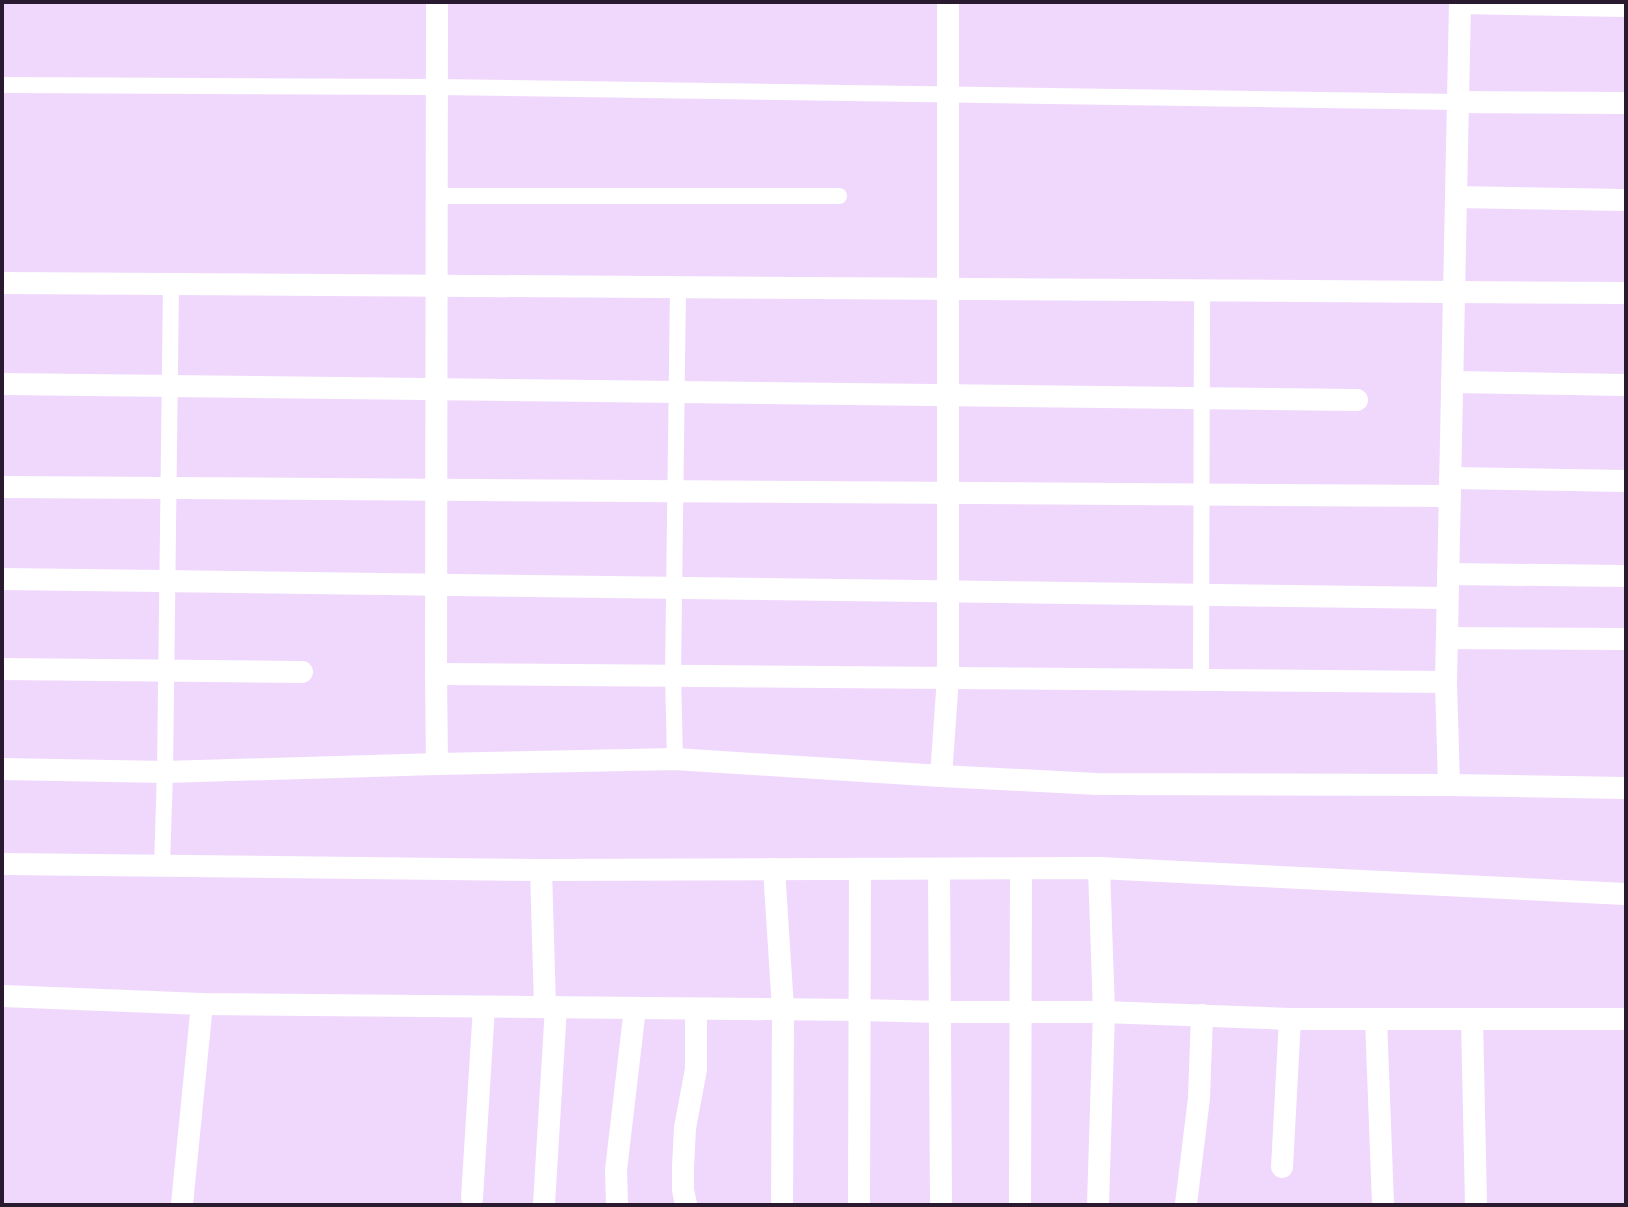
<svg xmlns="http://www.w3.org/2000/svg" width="1628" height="1207" viewBox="0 0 1628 1207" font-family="'Zilla Slab',serif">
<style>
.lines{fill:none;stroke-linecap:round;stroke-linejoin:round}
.service{stroke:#fff;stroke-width:16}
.minor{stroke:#fff;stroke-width:22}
.tertiary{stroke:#fff;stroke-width:22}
</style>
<rect width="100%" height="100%" fill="#f0d8fd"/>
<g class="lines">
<g class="service">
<path d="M3 85 437 87 1458 102"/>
<path d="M437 196H839"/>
<path d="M1201 681 1202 291"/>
<path d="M675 759 673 676 678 287"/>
<path d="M162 865 165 772 171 284"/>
</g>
<g class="minor">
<path d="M1460 3 1625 6"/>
<path d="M1458 102 1625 103"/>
<path d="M1456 197 1625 200"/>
<path d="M3 283 1625 293"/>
<path d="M1452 382 1625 385"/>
<path d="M3 384 1357 400"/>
<path d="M1450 478 1625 481"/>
<path d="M3 487 1450 496"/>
<path d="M1448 574 1625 576"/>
<path d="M3 579 1447 598"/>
<path d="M1447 638 1625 639"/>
<path d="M3 669 302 672"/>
<path d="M436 674 1446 682"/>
<path d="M437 764 436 674 437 3"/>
<path d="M941 776 948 678V3"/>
<path d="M1449 785 1446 682 1460 3"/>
<path d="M774 869 783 1009 782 1204"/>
<path d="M939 869 941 1204"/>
<path d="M541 870 545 1007"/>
<path d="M3 996 202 1004 860 1010 939 1012H1104L1290 1019H1625"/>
<path d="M1376 1019 1383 1204"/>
<path d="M1472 1019 1476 1204"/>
<path d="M1282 1167 1290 1019"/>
<path d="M472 1198 484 1007"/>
<path d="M182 1204 202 1004"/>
<path d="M544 1204 556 1007"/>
<path d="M617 1204 616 1170 635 1008"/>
<path d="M686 1204 683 1190V1167L685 1128 696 1069V1009"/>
<path d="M859 1204 860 869"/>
<path d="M1020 1204 1021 869"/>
<path d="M1098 1204 1104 1012 1099 868"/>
<path d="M1186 1204 1199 1098 1202 1015"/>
</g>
<g class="tertiary">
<path d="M3 769 165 772 437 764 675 759 941 776 1097 784 1449 785 1625 788"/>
<path d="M3 864 541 870 1099 868 1625 894"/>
</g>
</g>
<rect width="1628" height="1207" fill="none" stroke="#291a30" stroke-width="8"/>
</svg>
